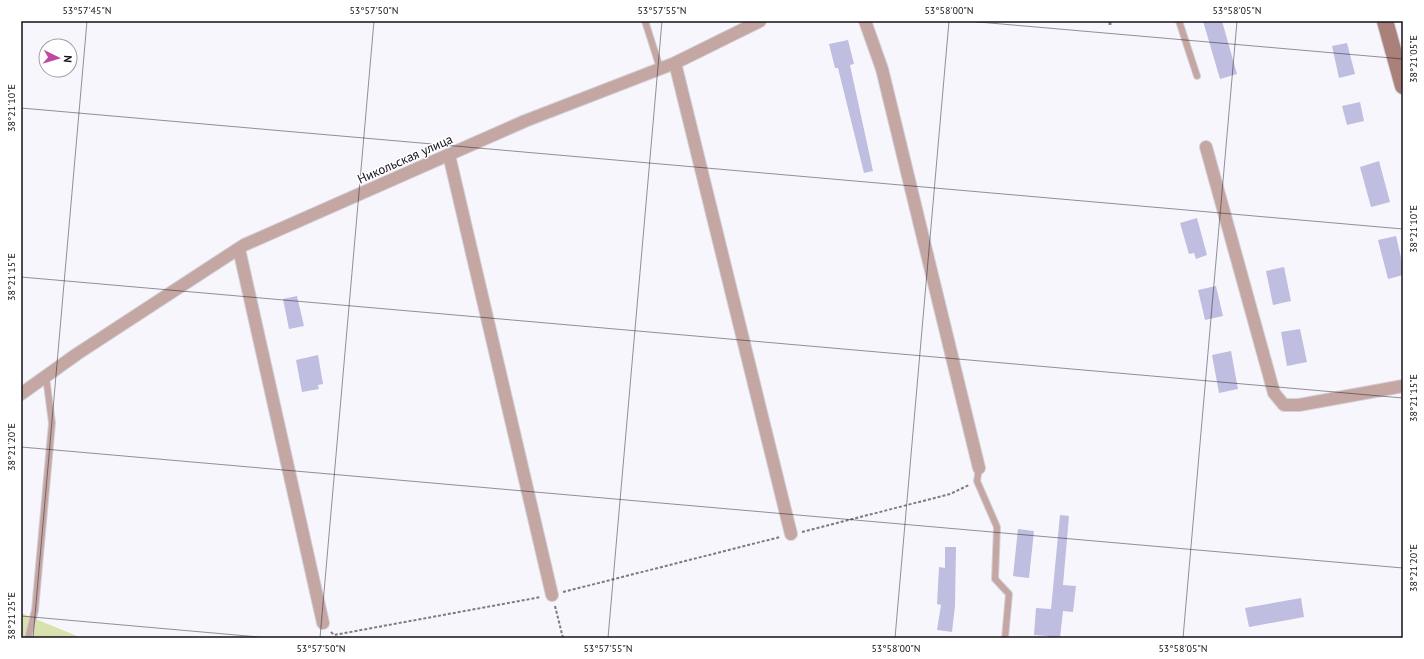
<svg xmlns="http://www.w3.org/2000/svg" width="1424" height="659" viewBox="0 0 1424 659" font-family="'PT Sans',sans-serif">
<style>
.green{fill:#d9e1af}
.building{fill:#bfbde0}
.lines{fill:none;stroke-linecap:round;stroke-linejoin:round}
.lane-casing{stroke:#d4d1d9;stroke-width:8}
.street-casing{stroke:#d4d1d9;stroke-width:14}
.secondary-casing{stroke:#d4d1d9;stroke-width:18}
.path{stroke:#7d7982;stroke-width:2;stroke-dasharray:3 2;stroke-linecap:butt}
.lane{stroke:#c4a7a3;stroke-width:6}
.street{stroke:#c4a7a3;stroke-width:12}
.secondary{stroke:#aa807b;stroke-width:16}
.rail{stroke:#87848d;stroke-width:3;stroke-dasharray:5 5;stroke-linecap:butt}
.ticks{fill:none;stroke:#140f1a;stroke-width:1;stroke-opacity:0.45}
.labels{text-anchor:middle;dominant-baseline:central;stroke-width:3;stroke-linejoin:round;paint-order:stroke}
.street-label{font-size:13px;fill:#140f1a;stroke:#fff}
.neatline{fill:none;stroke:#140f1a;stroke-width:1.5}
.ticks-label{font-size:10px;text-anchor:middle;fill:#140f1a}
</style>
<rect width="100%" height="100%" fill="#f8f6fd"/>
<path class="green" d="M21 613 82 638H21Z"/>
<g class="building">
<path d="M1203 21H1222L1237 74 1220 79Z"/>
<path d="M848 40 854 64 850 65 873 171 864 173 838 68H835L829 44Z"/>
<path d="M1347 43 1355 74 1339 78 1332 46Z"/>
<path d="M1360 102 1364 121 1347 125 1342 106Z"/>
<path d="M1379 161 1390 202 1371 207 1360 167Z"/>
<path d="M1197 218 1207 255 1196 259 1194 253 1189 254 1180 223Z"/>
<path d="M1396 236 1403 266V275L1388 279 1378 240Z"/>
<path d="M1284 267 1291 301 1273 305 1266 271Z"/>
<path d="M1216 286 1223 316 1205 320 1198 290Z"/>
<path d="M297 296 304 326 289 329 283 299Z"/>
<path d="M1300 329 1307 362 1287 366 1281 332Z"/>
<path d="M1231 351 1238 389 1219 393 1212 355Z"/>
<path d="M318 355 323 384 318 385 319 389 302 392 296 360Z"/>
<path d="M1060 515 1069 516 1063 585 1076 586 1073 612 1063 611 1060 638H1048V636L1034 635 1036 608 1051 609Z"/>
<path d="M1018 529 1034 531 1029 578 1013 576Z"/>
<path d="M945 547H956L955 606 952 632 937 630 941 605 937 604 939 567 945 568Z"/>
<path d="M1301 598 1304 617 1249 627 1245 608Z"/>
</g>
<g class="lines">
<g class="lane-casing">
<g id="lane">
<path d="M645 21 660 68"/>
<path d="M1179 21 1197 76"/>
<path d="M979 468 977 481 997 527 995 579 1009 594 1005 638"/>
<path d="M28 638 35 610 52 423 46 377"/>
</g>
</g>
<g class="street-casing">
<g id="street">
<path d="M865 21 882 69 979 468"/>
<path d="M675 63 791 534"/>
<path d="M1206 147 1274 393 1284 405H1299L1403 386"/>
<path d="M449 155 552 595"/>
<path d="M239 249 323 623"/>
<path d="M21 394 77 354 244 245 525 121 675 63 760 21"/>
</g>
</g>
<g class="secondary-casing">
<path id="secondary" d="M1385 21 1403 86"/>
</g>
<g class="path">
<path d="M802 532 950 494 969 485"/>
<path d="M563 592 780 537"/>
<path d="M555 606 563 638"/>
<path d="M331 632 334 635 541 597"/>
</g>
<use href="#lane" class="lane"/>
<use href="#street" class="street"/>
<use href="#secondary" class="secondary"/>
<path class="rail" d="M1110 21V25"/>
</g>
<path class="ticks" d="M967 21 1403 59M21 108 1403 229M21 277 1403 398M21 447 1403 568M21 616 270 638M33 638 87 21M320 638 374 21M608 638 662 21M895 638 949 21M1183 638 1237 21"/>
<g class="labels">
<g class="street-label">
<text transform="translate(405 159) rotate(-24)">Никольская улица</text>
</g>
</g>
<rect width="1424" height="659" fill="none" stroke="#ffffff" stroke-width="44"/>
<g transform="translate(58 58) rotate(95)"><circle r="19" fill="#ffffff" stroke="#a19fa3"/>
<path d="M0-3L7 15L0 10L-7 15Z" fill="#bf49a1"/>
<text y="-6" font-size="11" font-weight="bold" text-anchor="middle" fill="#140f1a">N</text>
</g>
<rect x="22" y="22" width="1380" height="615" class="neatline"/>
<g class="ticks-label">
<text x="87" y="14">53°57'45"N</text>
<text x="374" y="14">53°57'50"N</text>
<text x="662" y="14">53°57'55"N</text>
<text x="949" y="14">53°58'00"N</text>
<text x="1237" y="14">53°58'05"N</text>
<text transform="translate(1413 59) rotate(-90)" y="4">38°21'05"E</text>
<text transform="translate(11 108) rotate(-90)" y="4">38°21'10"E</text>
<text transform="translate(1413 229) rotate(-90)" y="4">38°21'10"E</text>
<text transform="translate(11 277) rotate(-90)" y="4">38°21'15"E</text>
<text transform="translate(1413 398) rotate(-90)" y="4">38°21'15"E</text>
<text transform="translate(11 447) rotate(-90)" y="4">38°21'20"E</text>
<text transform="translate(1413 568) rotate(-90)" y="4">38°21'20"E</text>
<text transform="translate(11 616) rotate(-90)" y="4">38°21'25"E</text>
<text x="321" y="652">53°57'50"N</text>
<text x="608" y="652">53°57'55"N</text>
<text x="896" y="652">53°58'00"N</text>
<text x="1183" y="652">53°58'05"N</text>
</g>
</svg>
